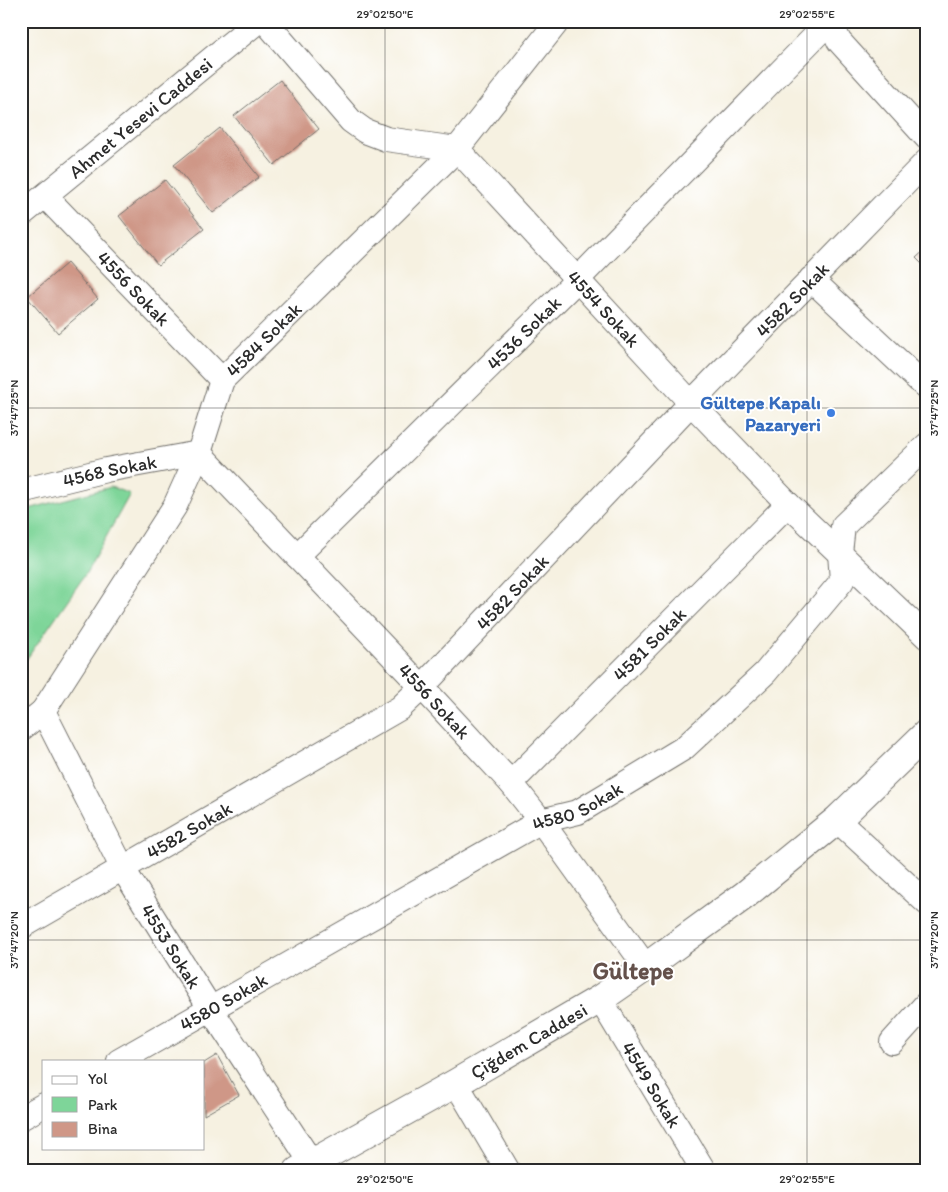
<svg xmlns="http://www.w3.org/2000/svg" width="948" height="1192" viewBox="0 0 948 1192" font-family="Itim,sans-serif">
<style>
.green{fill:#7ed599;stroke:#548062}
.building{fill:#cf9787}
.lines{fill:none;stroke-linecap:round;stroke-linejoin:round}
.minor-casing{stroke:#72706b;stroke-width:26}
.tertiary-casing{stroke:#72706b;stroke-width:30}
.minor{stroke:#fff;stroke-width:24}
.tertiary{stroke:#fff;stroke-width:28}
.ticks{fill:none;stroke:#2b2b2b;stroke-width:1;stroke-opacity:0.45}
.shop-dot{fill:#3f7fe0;stroke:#fff;stroke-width:2}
.labels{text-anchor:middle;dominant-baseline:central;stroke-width:4;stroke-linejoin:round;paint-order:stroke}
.street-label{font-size:19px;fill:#2b2b2b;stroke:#fff}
.shop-label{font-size:19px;font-weight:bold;fill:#366cbe;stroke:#fff;text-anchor:end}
.district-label{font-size:24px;font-weight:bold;fill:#64514b;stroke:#fff}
.neatline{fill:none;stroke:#2b2b2b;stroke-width:2}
.ticks-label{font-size:12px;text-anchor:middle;fill:#2b2b2b}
</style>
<rect width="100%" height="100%" fill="#fff"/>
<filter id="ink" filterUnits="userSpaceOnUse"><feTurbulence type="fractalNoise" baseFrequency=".02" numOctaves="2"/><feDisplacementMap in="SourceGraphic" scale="10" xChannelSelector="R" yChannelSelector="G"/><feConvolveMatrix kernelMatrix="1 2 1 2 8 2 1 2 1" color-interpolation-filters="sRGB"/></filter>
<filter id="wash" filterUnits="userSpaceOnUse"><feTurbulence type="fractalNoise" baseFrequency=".0096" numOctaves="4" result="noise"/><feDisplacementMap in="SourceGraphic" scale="20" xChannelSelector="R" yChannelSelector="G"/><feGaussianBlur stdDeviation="1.12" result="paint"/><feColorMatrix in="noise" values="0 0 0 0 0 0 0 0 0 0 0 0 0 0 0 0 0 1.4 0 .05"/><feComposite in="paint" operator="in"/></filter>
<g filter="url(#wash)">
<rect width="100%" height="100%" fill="#f6f1e1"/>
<path class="green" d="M111 487 130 494 85 575 21 667V511Z"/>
<g id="blocks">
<g class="building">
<path d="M280 80 319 129 274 165 234 116Z"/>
<path d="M220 128 259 177 213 213 174 165Z"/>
<path d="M165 180 204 229 158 265 119 216Z"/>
<path d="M927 248V269L916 258Z"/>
<path d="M67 263 98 299 58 333 27 297Z"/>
<path d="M217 1055 239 1095 204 1115V1063Z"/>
</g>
</g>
</g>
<g filter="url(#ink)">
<use href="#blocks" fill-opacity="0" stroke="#72706b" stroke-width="1"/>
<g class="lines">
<g class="minor-casing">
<g id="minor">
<path id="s1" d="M265 21 351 121 365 131 386 139 457 149 691 403 788 504 927 637"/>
<path d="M830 21 839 41 927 138"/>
<path id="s2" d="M45 196 222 380"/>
<path id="s3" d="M21 215 258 21"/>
<path d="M811 279 927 388"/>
<path id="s4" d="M21 491 106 470 199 453 422 687 511 783 541 821 646 967"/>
<path id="s5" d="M297 556 578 279 830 21"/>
<path id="s6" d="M43 711 123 869 210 1008 317 1171"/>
<path id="s7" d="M21 729 43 711 175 506 199 453 222 380 457 149 558 21"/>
<path id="s8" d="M511 783 788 504"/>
<path d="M837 820 927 903"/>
<path id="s9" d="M21 927 400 708 422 687 691 403 927 161"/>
<path id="s10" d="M600 999 704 1171"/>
<path d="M892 1042 927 1003"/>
<path id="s11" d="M119 1061 541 821 578 812 684 748 765 673 842 581 840 553 843 526 927 445"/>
<path d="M456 1083 508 1171"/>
<path d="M21 1118 44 1105"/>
</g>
</g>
<g class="tertiary-casing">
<g id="tertiary">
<path id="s12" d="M298 1171 456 1083 600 999 646 967 745 895 837 820 927 733"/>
</g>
</g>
<use href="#minor" class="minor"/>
<use href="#tertiary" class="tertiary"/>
</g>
</g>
<path class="ticks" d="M385 21V1171M807 21V1171M21 408H927M21 940H927"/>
<circle class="shop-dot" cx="831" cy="413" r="5"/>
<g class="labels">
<g class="street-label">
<text stroke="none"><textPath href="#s3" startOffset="154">Ahmet Yesevi Caddesi</textPath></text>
<text stroke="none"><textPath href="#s2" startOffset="128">4556 Sokak</textPath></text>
<text stroke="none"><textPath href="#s9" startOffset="1004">4582 Sokak</textPath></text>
<text stroke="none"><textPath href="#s1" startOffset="460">4554 Sokak</textPath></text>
<text stroke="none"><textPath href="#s5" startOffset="318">4536 Sokak</textPath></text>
<text stroke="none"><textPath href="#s7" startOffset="465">4584 Sokak</textPath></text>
<text stroke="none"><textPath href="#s4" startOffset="91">4568 Sokak</textPath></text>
<text stroke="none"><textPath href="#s9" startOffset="599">4582 Sokak</textPath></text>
<text stroke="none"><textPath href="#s8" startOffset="196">4581 Sokak</textPath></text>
<text stroke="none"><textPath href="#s4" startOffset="524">4556 Sokak</textPath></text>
<text stroke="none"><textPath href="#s11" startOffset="525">4580 Sokak</textPath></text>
<text stroke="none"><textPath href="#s9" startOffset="194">4582 Sokak</textPath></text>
<text stroke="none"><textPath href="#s6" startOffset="268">4553 Sokak</textPath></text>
<text stroke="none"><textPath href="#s11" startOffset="120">4580 Sokak</textPath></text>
<text stroke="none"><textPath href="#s12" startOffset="265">Çiğdem Caddesi</textPath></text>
<text stroke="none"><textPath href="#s10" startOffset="100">4549 Sokak</textPath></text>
</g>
<g class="shop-label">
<text x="821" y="402">Gültepe Kapalı<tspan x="821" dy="22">Pazaryeri</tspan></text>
</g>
<g class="district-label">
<text x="633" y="970">Gültepe</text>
</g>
</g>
<rect width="948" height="1192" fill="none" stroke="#fff" stroke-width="55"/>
<rect x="42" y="1060" width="162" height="90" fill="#ffffff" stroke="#aaaaaa"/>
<rect x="52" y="1076" width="25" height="8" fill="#ffffff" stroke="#aaaaaa"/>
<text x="88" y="1084" font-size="15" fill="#2b2b2b">Yol</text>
<rect x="52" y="1097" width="25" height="15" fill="#7ed599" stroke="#aaaaaa"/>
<text x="88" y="1110" font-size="15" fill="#2b2b2b">Park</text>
<rect x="52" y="1122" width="25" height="15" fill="#cf9787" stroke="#aaaaaa"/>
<text x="88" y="1134" font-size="15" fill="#2b2b2b">Bina</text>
<rect x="28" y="28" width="892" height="1136" class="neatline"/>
<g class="ticks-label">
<text x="385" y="18">29°02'50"E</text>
<text x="807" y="18">29°02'55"E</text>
<text transform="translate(14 408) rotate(-90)" y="4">37°47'25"N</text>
<text transform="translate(934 408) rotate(-90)" y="4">37°47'25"N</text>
<text transform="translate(14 940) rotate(-90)" y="4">37°47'20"N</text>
<text transform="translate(934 940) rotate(-90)" y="4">37°47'20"N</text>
<text x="385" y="1183">29°02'50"E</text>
<text x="807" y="1183">29°02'55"E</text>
</g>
</svg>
